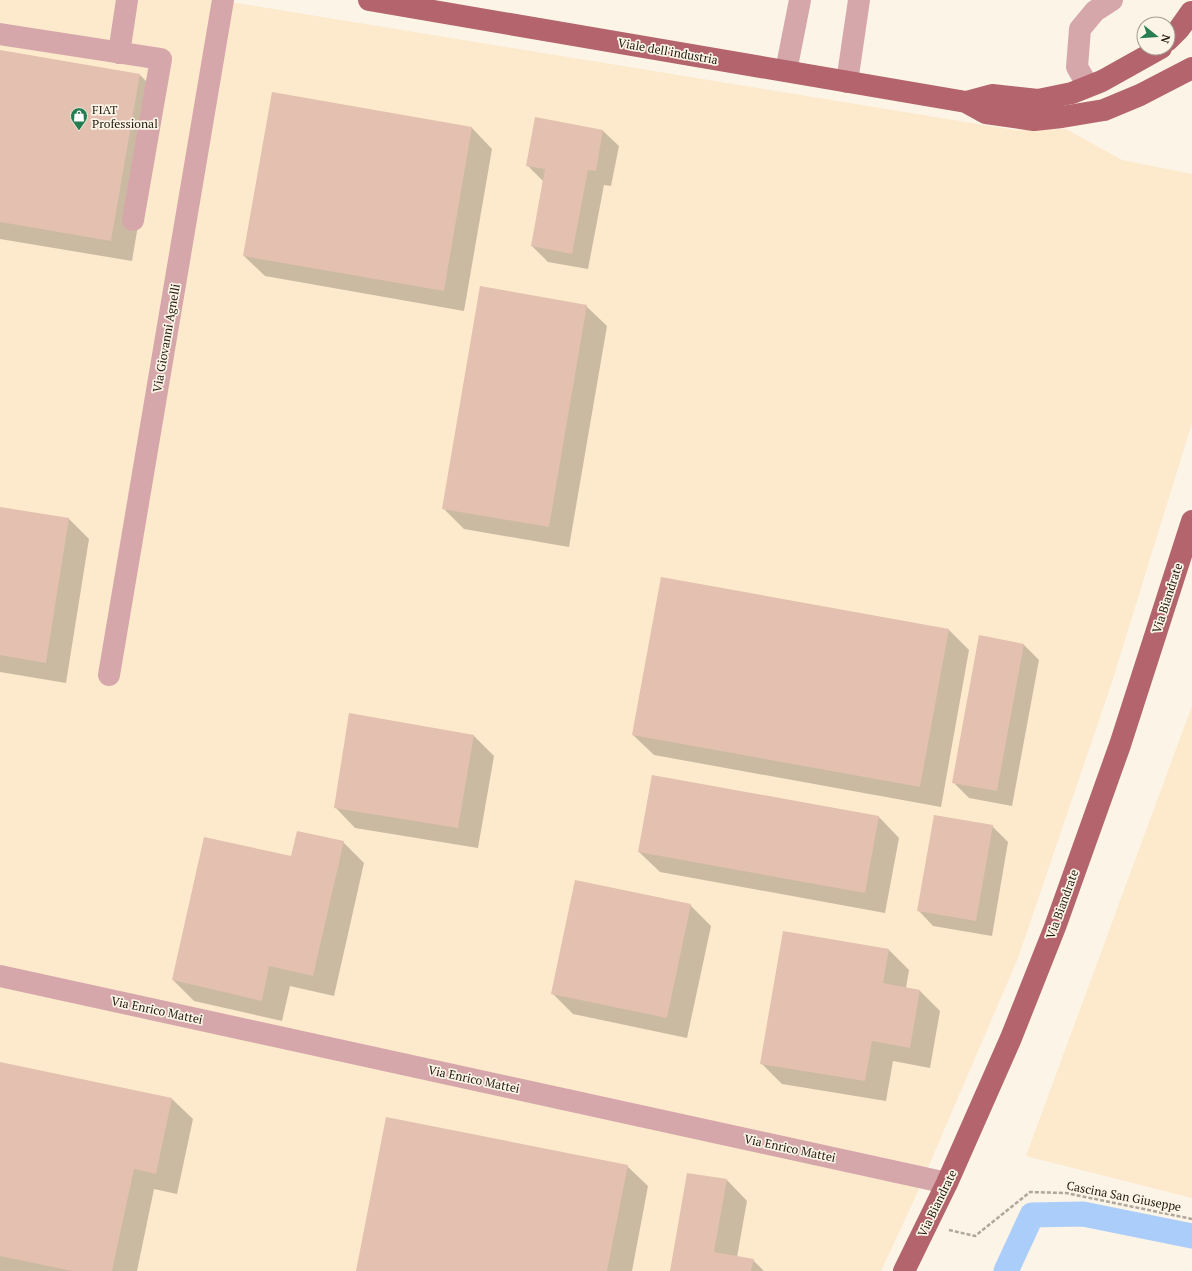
<svg xmlns="http://www.w3.org/2000/svg" width="1192" height="1271" viewBox="0 0 1192 1271" font-family="'PT Serif',serif">
<style>
.built{fill:#fde9cb}
.shadow{fill:#0003}
.lines{fill:none;stroke-linecap:round;stroke-linejoin:round}
.canal{stroke:#abcdf9;stroke-width:25}
.building{fill:#e3c0af}
.path{stroke:#afa79b;stroke-width:2.5;stroke-dasharray:4 2;stroke-linecap:butt}
.minor{stroke:#d5a7ab;stroke-width:22}
.major{stroke:#b3646d;stroke-width:22}
.labels{text-anchor:middle;dominant-baseline:central;stroke-width:3.5;stroke-linejoin:round;paint-order:stroke}
.street-label{font-size:12px;fill:#211a0f;stroke:#fcf4e7}
.poi-label{font-size:12px;fill:#211a0f;stroke:#fcf4e7;text-anchor:start}
</style>
<rect width="100%" height="100%" fill="#fcf4e7"/>
<g class="built">
<path d="M0 0H218L1015 130 1066 129 1122 160 1192 174V423L1112 682 1018 958 914 1200 881 1271H0Z"/>
<path d="M1192 706V1198L1026 1156Z"/>
</g>
<g class="shadow">
<path d="M0 51 140 75 160 95 132 261 0 239Z"/>
<path d="M536 118 603 131 619 146 611 186 604 185 588 269 548 262 532 246 543 181 527 165Z"/>
<path d="M472 128 492 149 464 311 265 276 244 256Z"/>
<path d="M586 306 607 326 569 547 464 529 443 508Z"/>
<path d="M0 508 69 519 89 539 66 683 0 672Z"/>
<path d="M949 630 969 650 941 807 654 755 633 735Z"/>
<path d="M1023 644 1039 660 1012 806 969 798 953 782Z"/>
<path d="M473 735 494 756 478 848 355 828 335 807Z"/>
<path d="M879 817 899 838 885 913 660 872 639 852Z"/>
<path d="M992 826 1008 842 992 936 933 926 918 910Z"/>
<path d="M343 842 364 863 334 996 290 986 282 1021 194 1001 173 980 292 858Z"/>
<path d="M690 905 711 926 687 1038 573 1014 552 993Z"/>
<path d="M889 950 909 970 906 988 919 990 940 1011 930 1068 893 1061 886 1101 782 1084 761 1063Z"/>
<path d="M0 1063 172 1099 193 1119 177 1194 154 1189 137 1271H0Z"/>
<path d="M627 1166 648 1186 632 1271H357Z"/>
<path d="M727 1180 747 1201 737 1257 753 1260 764 1271H671Z"/>
</g>
<g class="lines">
<path class="canal" d="M1006 1271 1032 1215 1083 1214 1192 1236"/>
</g>
<g class="building">
<path d="M0 50 140 74 111 241 0 222Z"/>
<path d="M272 92 472 127 444 291 243 256Z"/>
<path d="M535 117 603 130 596 171 588 170 572 254 531 246 545 169 526 166Z"/>
<path d="M480 286 587 305 549 527 442 509Z"/>
<path d="M0 507 69 518 46 663 0 655Z"/>
<path d="M661 577 949 629 920 787 632 735Z"/>
<path d="M979 635 1024 644 997 791 952 783Z"/>
<path d="M349 713 474 735 458 828 334 808Z"/>
<path d="M652 775 879 816 865 893 638 852Z"/>
<path d="M934 815 993 825 976 921 917 911Z"/>
<path d="M297 831 344 841 313 976 269 966 262 1001 172 980 204 837 291 856Z"/>
<path d="M575 880 691 904 667 1018 551 994Z"/>
<path d="M783 931 889 949 883 983 920 990 910 1048 872 1041 865 1081 760 1064Z"/>
<path d="M0 1062 172 1098 156 1174 134 1169 112 1271H72L0 1256Z"/>
<path d="M386 1117 628 1165 607 1271H356Z"/>
<path d="M687 1173 727 1179 714 1252 754 1259 751 1271H670Z"/>
</g>
<g class="lines">
<path class="path" d="M949 1230 975 1236 1030 1192 1066 1193 1192 1219"/>
<g class="minor">
<path d="M0 34 161 59 133 220"/>
<path d="M119 53 127 0"/>
<path d="M786 71 800 0"/>
<path d="M847 82 859 0"/>
<path d="M1088 86 1077 67 1080 29 1095 11 1112 0"/>
<path d="M109 675 223 0"/>
<path d="M0 976 947 1183"/>
</g>
<g class="major">
<path d="M369 0 966 102 986 113 1034 120 1062 117 1104 110 1140 95 1192 68"/>
<path d="M1168 40 1179 29 1191 12"/>
<path d="M966 102 992 95 1038 100 1072 93 1102 81 1161 48"/>
<path d="M904 1271 947 1183 1011 1038 1055 927 1120 745 1192 521"/>
</g>
</g>
<defs>
<g id="shop-pin" transform="scale(0.9)"><path d="M0 17L-7.5 6A9.5 9.5 0 1 1 7.5 6Z" fill="#257d51" stroke="#fcf4e7"/><path d="M-5-2.5h2.3a2.7 3.5 0 0 1 5.4 0H5L5.5 6h-11ZM-1.5-2.5h3a1.5 2.3 0 0 0-3 0Z" fill="#fff"/></g>
</defs>
<g fill-rule="evenodd">
<use href="#shop-pin" x="79" y="116"/>
</g>
<g class="labels">
<g class="street-label">
<text transform="translate(668 51) rotate(10)">Viale dell'industria</text>
<text transform="translate(166 338) rotate(-80)">Via Giovanni Agnelli</text>
<text transform="translate(1167 598) rotate(-72)">Via Biandrate</text>
<text transform="translate(1062 904) rotate(-70)">Via Biandrate</text>
<text transform="translate(157 1010) rotate(12)">Via Enrico Mattei</text>
<text transform="translate(474 1079) rotate(12)">Via Enrico Mattei</text>
<text transform="translate(790 1148) rotate(12)">Via Enrico Mattei</text>
<text transform="translate(1124 1196) rotate(11)">Cascina San Giuseppe</text>
<text transform="translate(937 1203) rotate(-64)">Via Biandrate</text>
</g>
<g class="poi-label">
<text x="92" y="109">FIAT<tspan x="92" dy="14">Professional</tspan></text>
</g>
</g>
<g transform="translate(1156 36) rotate(107)"><circle r="19" fill="#fcf4e7" stroke="#a49d91"/>
<path d="M0-3L7 15L0 10L-7 15Z" fill="#257d51"/>
<text y="-6" font-size="11" font-weight="bold" text-anchor="middle" fill="#211a0f">N</text>
</g>
</svg>
